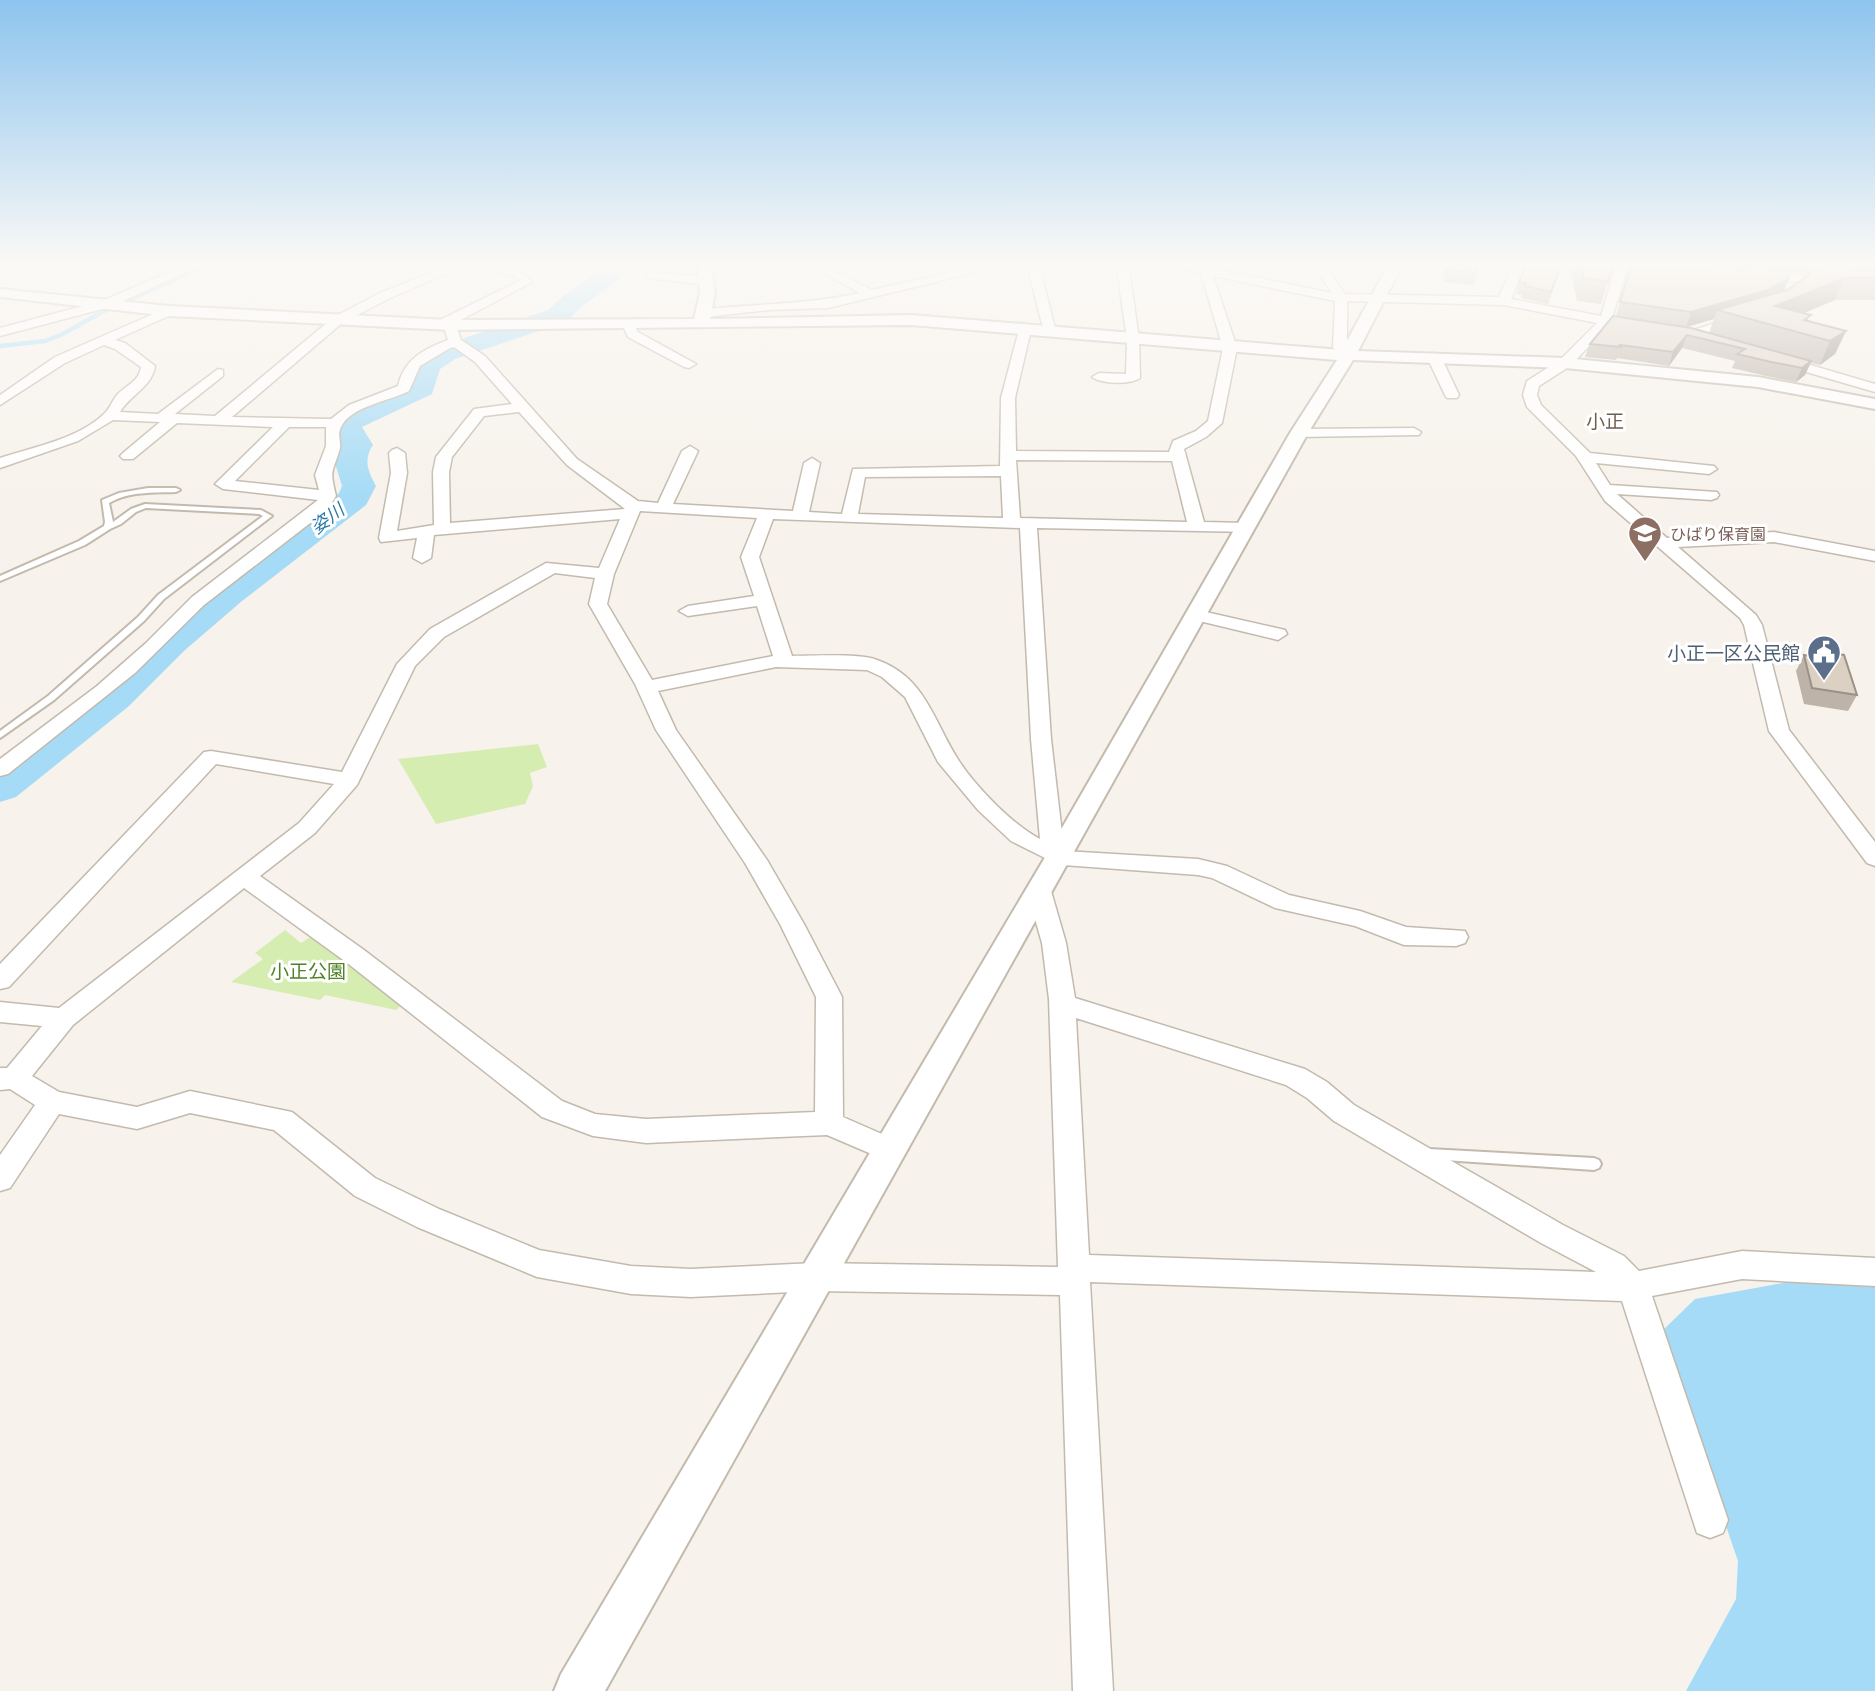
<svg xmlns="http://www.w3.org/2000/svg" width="1875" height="1691" viewBox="0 0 1875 1691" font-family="Barlow,'Noto Sans JP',sans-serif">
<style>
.green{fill:#d6edb2}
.water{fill:#a5dbf6}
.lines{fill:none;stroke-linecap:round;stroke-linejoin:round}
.stream{stroke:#a5dbf6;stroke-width:4.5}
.river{fill:#a5dbf6;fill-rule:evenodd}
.service-casing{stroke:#c3baad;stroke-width:4}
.minor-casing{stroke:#c3baad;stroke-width:3}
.tertiary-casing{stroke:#c3baad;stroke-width:4}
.service{fill:#fff;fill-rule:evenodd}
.minor{fill:#fff;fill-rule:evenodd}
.tertiary{fill:#fff;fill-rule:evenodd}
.wall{fill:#bdb3a8;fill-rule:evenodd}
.shaded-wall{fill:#9a9288}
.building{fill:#dcd0c3;stroke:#9a9288;stroke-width:2}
.labels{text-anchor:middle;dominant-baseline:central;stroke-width:6;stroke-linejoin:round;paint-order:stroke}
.far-education-label{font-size:16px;fill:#785e54;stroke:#fff;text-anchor:start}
.far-water-label{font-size:18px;font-style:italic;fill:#2579a7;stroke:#fff}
.far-quarter-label{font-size:19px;fill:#70604e;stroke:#fff}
.service-label{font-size:19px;fill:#4e5e75;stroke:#fff;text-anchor:end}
.park-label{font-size:19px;fill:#508326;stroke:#fff}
</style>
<rect width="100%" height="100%" fill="#f7f2eb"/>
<g class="green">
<path d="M538 744 547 767 530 773 533 786 525 804 436 824 398 759Z"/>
<path d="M285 930 301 943 310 937 402 1005 396 1010 325 995 320 1000 231 982 263 959 255 953Z"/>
</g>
<path class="water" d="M1805 1279 1875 1285V1691H1686L1736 1599 1738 1561 1660 1333 1695 1299Z"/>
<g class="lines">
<path class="stream" d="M0 346 45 341 61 335 102 312 215 262"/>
<path class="river" d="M586 262H630L632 266 621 278 581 307 566 322 455 359 440 369 432 394 362 427 373 445C363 460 368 471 376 486L366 505 242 601 185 650 129 706 16 797 0 802V764L99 688 157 632 214 585 339 493 342 486 334 460 341 445 330 429 335 416 407 384 413 367 429 350 548 310 563 296 601 270 589 267Z"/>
<g class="service-casing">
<g id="service">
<path d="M148 488H176L180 490 176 492C153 493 130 491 109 503L113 522 131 509 145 504 261 510 272 516 164 599 144 621 54 700 0 738V731L48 696 138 617 158 595 263 516 259 514 146 508 136 512 121 524 110 529 85 545 0 581V576L79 541 104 526 105 522 102 500 119 493Z"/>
<path d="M1429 1149 1594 1158 1599 1160 1601 1164 1599 1168 1594 1170 1429 1159 1424 1158 1422 1154 1424 1150Z"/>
</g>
</g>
<g class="minor-casing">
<g id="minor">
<path d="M193 262H209L110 307 0 336V328L102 301Z"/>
<path d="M411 262H424L452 271 388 299 342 323 232 417 331 419 349 405 398 386C404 359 424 349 448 340L444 327H438V321L519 281 516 277 468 262C489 262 518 265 532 282L455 323 461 340 485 356 577 459 638 501 658 503 682 451 690 446 698 451 673 504 793 511 804 463 812 458 820 463 809 512 842 514 853 469 1000 466 1001 398 1019 330 1025 326 1031 330 1015 398 1016 451 1169 452 1173 441 1196 431 1208 421 1223 348 1201 273 1158 262 1198 266 1197 262H1209L1211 268 1332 293 1311 262H1323L1345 294 1499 297 1514 262H1526L1511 299 1601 316 1617 262H1629L1612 318 1623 323 1617 327 1609 325 1570 366 1539 386 1537 395 1541 405 1590 453 1714 466 1717 469 1709 474 1596 463 1610 485 1717 492 1719 495 1717 498 1711 500 1617 494 1667 538 1774 532 1875 551V561L1774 542 1678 547 1756 615 1762 625 1789 730 1875 842V866L1867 863 1769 731 1744 625 1740 618 1605 501 1576 456 1527 407 1523 395 1527 381 1560 360 1597 323 1504 305 1347 301V347L1355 355 1348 359 1333 348 1335 301 1213 276 1237 348 1222 423 1206 437 1184 449 1204 522 1246 523 1254 528 1252 532 1037 528 1051 739 1064 851 1198 859 1227 866 1289 895 1360 911 1406 927 1465 931 1468 937 1465 943 1456 946 1404 945 1355 926 1275 908 1212 878 1198 875 1050 864 1045 858 1011 841 978 810 938 762 905 697 882 677 867 670 776 667 658 691 676 730 767 860 804 924 842 997 843 1117 898 1141 902 1149 898 1157 888 1161 827 1135 646 1143 593 1136 542 1117 346 962 244 888 73 1025 32 1076 59 1092 137 1107 190 1091 292 1112 375 1178 439 1209 539 1250 631 1266 691 1269 815 1263 1058 1267 1049 999 1042 943 1027 891 1031 885 1039 883 1047 885 1051 891 1066 943 1075 998 1305 1069 1327 1082 1354 1105 1563 1225 1624 1256 1639 1271 1742 1251 1875 1258V1286L1742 1279 1652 1296 1728 1520 1723 1533 1710 1538 1697 1533 1622 1301 1090 1282 1113 1691H1073L1060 1295 815 1291 691 1297 631 1294 537 1277 417 1227 355 1196 274 1130 190 1113 137 1129 59 1114 10 1188 0 1191V1155L35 1105 10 1089 0 1090V1068H7L42 1026 0 1022V1002L59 1008 299 823 334 784 216 764 9 987 0 989V964L204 752 211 751 342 772 397 664 430 629 546 563 599 568 620 519 434 535 431 558 422 563 413 558 417 538 381 542 379 538 391 473 389 453 392 450 397 448 405 453 407 473 397 531 434 525 433 472 436 457 474 409 512 404 475 362 454 347 450 348 420 366 409 391C390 401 351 406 341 427 337 434 341 441 340 448 333 474 329 467 336 496L327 510 204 605 135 673 8 774 0 776V759L97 686 146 643 192 597 318 500 223 489 215 484 273 427 177 423 133 459H123L120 456 123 453 160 422 113 420 78 441 0 468V458C33 447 79 439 105 413 110 408 112 401 117 395 126 385 139 382 141 367L115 349 104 345 65 363 0 405V395L55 357 169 307 175 311 173 314 115 340 125 343 155 366C152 387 130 395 120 412L158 414 218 369 223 370V376L175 414 215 416 334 317 380 293 433 272 410 267ZM519 412 567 465 625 509 450 523 449 472 452 457 484 416ZM289 427H326V446L315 475 319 490 235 481ZM1016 460 1172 461 1187 522 1020 518ZM1001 476 1003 518 858 514 865 477ZM640 511 757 518 741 557 754 596 688 606 679 611 688 616 757 606 773 656 652 680 607 604 614 574ZM773 519 1020 528 1031 739 1040 839C1013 825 976 787 959 761 934 723 926 677 877 660 859 653 813 656 792 656L759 557ZM555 573 595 578 589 604 635 684 656 730 745 863 780 924 816 997 815 1112 646 1119 595 1114 562 1101 364 950 260 876 315 833 357 785 415 666 444 637ZM1076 1018 1286 1085 1307 1098 1334 1121 1541 1243 1596 1272 1089 1255Z"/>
<path d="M996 262H1018L828 308 769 310 706 317 700 313 706 309C757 304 810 304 860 293L816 269 814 267 820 264 872 290Z"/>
<path d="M1035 262 1039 265 1056 332 1050 336 1044 332 1027 265Z"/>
<path d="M1116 262H1128L1139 339 1140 378C1130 385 1102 384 1092 377L1099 373 1126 374 1127 339Z"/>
<path d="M1760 271 1875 283V291L1756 277 1754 275Z"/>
<path d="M652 272 708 277 714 281 708 285 648 278 646 276Z"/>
<path d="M1741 315 1747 319 1745 322 1687 338 1681 334Z"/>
<path d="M628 320 632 321 638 332 696 364 689 368 684 367 628 337 622 324Z"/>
<path d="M1434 353 1441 357 1459 395 1457 398H1447L1445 395 1427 357Z"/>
<path d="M1780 356 1875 384V392L1775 363 1773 360Z"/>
<path d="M1414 428 1421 432 1419 435 1299 437 1292 433 1299 429Z"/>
<path d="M1197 610 1285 630 1287 634 1278 640 1191 619 1188 615 1191 611Z"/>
</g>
</g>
<g class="tertiary-casing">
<path id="tertiary" d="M697 262H711L715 293 710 319 911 315 1342 350 1390 262H1404L1358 351 1565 358 1758 377 1875 399V409L1758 387 1565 368 1353 360 1308 433 605 1691H554L561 1674 1044 859 1290 433 1337 360 911 325 450 330 169 316 0 297V289L169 306 450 320 694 319 700 293Z"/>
</g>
<use href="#service" class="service"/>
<use href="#minor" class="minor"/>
<use href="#tertiary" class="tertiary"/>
</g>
<g class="wall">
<path d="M1443 262H1476L1477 273 1474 285 1444 282Z"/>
<path d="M1562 262 1548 304 1521 298 1522 295 1516 294 1519 282Z"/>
<path d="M1569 262H1614L1601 304 1577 301Z"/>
<path d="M1632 262 1744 269 1745 268 1740 267V262H1875V300H1835L1803 313 1809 321 1846 331 1835 354 1820 365 1811 363 1805 375 1796 382 1766 376 1732 368 1735 361 1682 348 1669 366 1617 358 1616 360 1585 357 1590 344 1616 316ZM1788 272 1804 273 1801 280 1787 290 1784 291ZM1714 319 1709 333 1687 327Z"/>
<path d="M1815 650 1857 695 1848 711 1804 704 1796 671 1804 655 1812 656Z"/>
</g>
<g class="shaded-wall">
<path d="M1789 278 1783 293 1717 310 1714 319 1686 327 1691 312Z"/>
<path d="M1844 278 1835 300 1773 326 1775 306Z"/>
<path d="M1846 331 1835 354 1820 365 1830 341Z"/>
<path d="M1687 335 1682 348 1669 366 1673 352Z"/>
<path d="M1811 361 1805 375 1796 382 1802 368Z"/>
</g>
<g class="building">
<path d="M1446 262H1476L1477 273 1447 270Z"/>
<path d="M1527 262H1562L1551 292 1525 286 1526 283 1519 282Z"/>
<path d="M1581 262H1614L1608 282 1584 278Z"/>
<path d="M1632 262H1697L1745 269V266L1788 269 1789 278 1768 290 1691 312 1620 302Z"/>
<path d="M1808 263 1875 270V278H1844L1775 306 1811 315 1804 320 1846 331 1830 341 1717 310 1787 290 1809 275Z"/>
<path d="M1613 316 1691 328 1811 361 1802 368 1771 362 1737 354 1745 349 1687 335 1673 352 1620 345 1621 347 1590 344Z"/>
<path d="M1815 650 1844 655 1857 695 1812 688 1804 655 1816 657Z"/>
</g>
<linearGradient id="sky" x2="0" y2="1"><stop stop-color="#8dc4ee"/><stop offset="0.53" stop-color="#fbf9f6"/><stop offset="1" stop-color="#fbf9f6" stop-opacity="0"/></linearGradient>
<rect width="1875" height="499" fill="url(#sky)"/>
<defs>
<g id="school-pin" transform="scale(1.75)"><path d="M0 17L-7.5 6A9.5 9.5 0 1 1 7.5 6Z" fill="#8d6e63" stroke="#fff"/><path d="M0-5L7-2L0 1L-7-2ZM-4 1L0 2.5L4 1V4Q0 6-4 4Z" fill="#fff"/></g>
<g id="civic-pin" transform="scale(1.75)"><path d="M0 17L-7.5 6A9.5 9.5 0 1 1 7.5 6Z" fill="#5c6f8a" stroke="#fff"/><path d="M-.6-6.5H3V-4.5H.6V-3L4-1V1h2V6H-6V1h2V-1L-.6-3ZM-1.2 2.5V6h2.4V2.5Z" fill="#fff"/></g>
</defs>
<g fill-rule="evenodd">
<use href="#school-pin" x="1645" y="533"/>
<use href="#civic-pin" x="1824" y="652"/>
</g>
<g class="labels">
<g class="far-education-label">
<text x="1670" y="533">ひばり保育園</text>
</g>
<g class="far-water-label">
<text transform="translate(327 518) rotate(-37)">姿川</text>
</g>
<g class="far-quarter-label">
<text x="1605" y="420">小正</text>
</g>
<g class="service-label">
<text x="1800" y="652">小正一区公民館</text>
</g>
<g class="park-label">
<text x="308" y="970">小正公園</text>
</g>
</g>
</svg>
